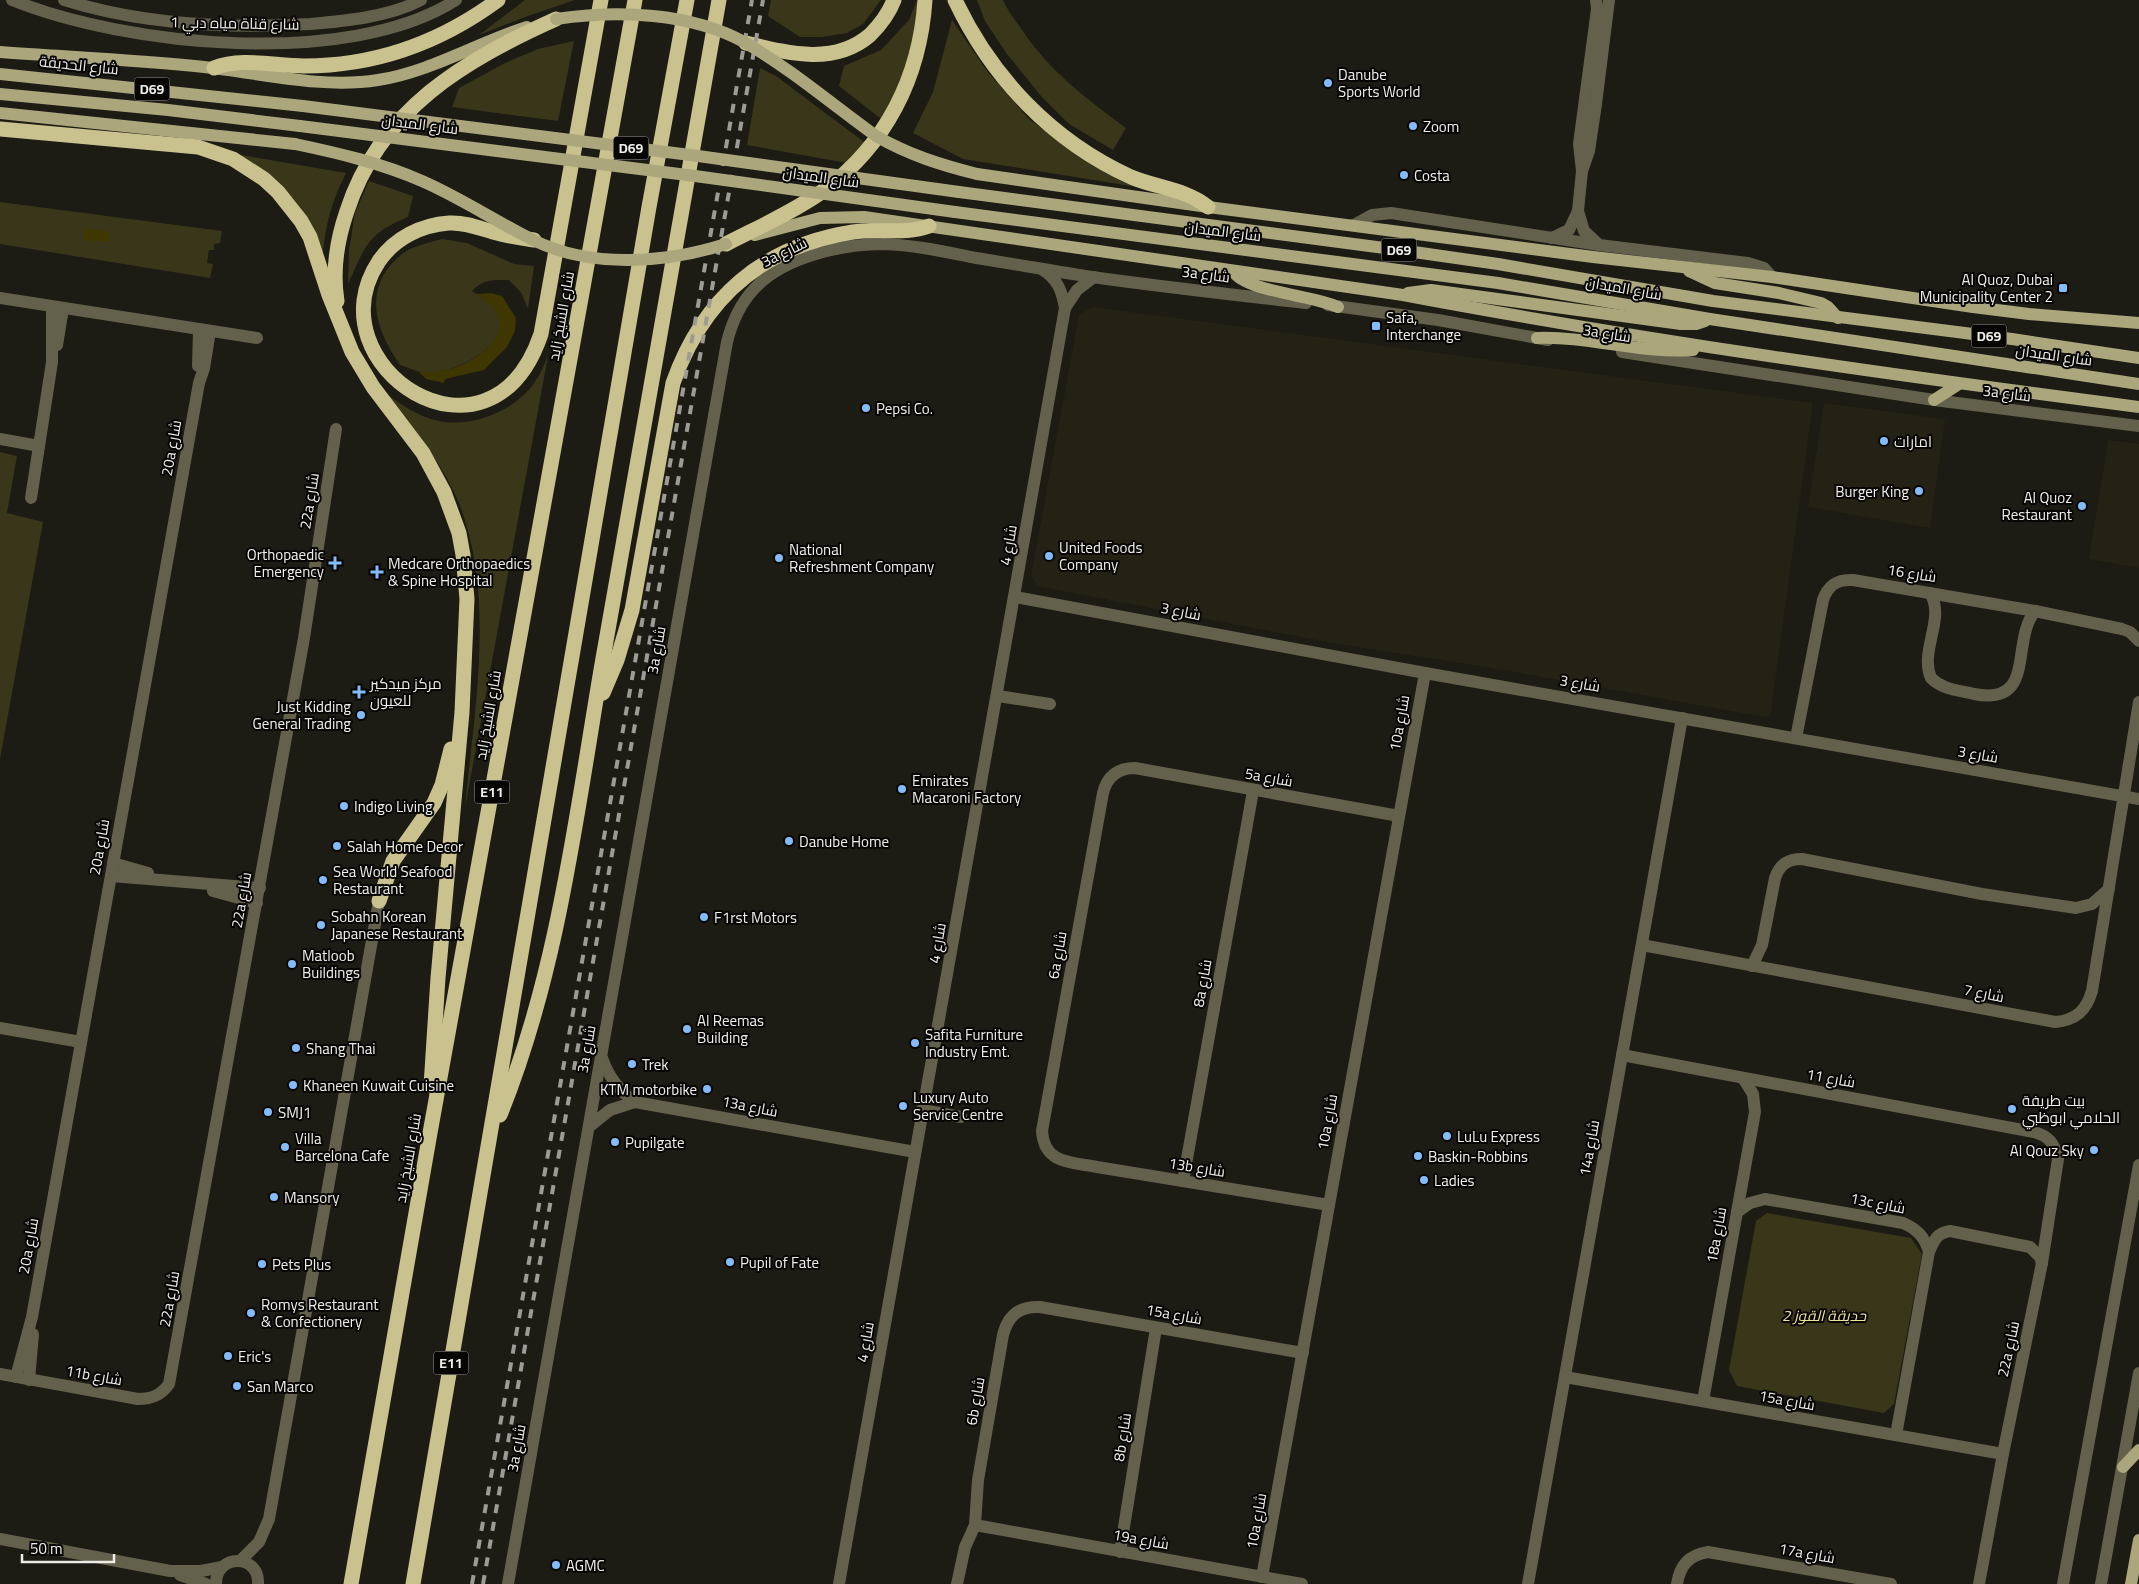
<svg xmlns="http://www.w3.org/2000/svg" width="2139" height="1584" viewBox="0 0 2139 1584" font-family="Georgia,Cairo,serif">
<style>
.built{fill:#242214}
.green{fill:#3a361a}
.water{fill:#3e3702}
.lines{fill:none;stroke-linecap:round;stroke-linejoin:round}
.minor{stroke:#63604c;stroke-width:12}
.major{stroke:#aca67c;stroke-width:12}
.highway{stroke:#c9c28f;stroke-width:15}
.rail{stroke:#9c9b95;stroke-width:4;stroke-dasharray:9 9;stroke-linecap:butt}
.major-bridge{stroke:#aca67c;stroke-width:12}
.poi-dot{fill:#83bcfb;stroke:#070604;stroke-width:2}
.labels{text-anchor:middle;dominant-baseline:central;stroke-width:4;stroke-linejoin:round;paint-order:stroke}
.shield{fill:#070604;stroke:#a8a7a3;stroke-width:1}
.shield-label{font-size:14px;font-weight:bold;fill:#edece7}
.street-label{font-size:15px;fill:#edece7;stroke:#070604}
.poi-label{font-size:15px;fill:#edece7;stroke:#070604;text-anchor:start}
.park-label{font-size:15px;font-style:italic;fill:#efe597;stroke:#070604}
</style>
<rect width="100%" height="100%" fill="#1c1b14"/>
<g class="built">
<path d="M1093 307 1813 403 1770 718 1492 668 1332 643 1037 586 1031 576 1079 315Z"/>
<path d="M1824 403 1945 419 1930 528 1808 507Z"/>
<path d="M2108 440 2139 444V568L2089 559Z"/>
</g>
<g class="green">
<path d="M525 0H575L525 17 479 35Z"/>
<path d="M771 0H881L863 24 847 33 822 37H800L768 16Z"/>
<path d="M917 0H920L919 27 885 122 839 86 844 66 881 50 909 20Z"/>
<path d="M977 0H1003C1008 11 1015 20 1022 30 1050 72 1086 98 1126 128L1113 150 1069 124 1041 96 1007 54 985 21Z"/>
<path d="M952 20 987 71 1029 119 1070 150 1137 187 963 159 913 133 933 92Z"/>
<path d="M574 41 558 121 452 107 459 88 505 63 538 49Z"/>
<path d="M760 68 776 76 868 145 852 164 747 145Z"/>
<path d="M230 153 346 173C332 201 326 222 323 254L304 218Z"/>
<path d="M369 181 413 196 408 217C367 234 366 245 348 284L349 251 355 213Z"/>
<path d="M0 202 222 231 220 243 214 244V250H209L207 263 213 264 210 278 0 244Z"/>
<path d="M442 239 467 243 514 264 534 266 528 309 521 292 509 280C493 280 483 279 472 291 479 296 490 301 496 310 519 343 452 375 425 373 417 372 408 367 400 365 381 337 365 303 386 271 392 263 399 255 408 250 419 245 430 242 442 239Z"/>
<path d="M548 356 465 808C474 710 496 598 459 503 442 462 412 427 385 393 401 404 418 417 439 421 472 428 518 410 536 380 541 373 544 364 548 356Z"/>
<path d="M0 452 17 456 7 513 43 522 0 759Z"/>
<path d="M1767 1213 1911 1238 1922 1254 1894 1404 1884 1413 1737 1386 1729 1370 1756 1221Z"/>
</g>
<g class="water">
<path d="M84 228 109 231V242L83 240Z"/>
<path d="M491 293 502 296 516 318 515 331 507 347 484 370 445 379 444 383 426 379 418 371C455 381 541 331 476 294Z"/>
</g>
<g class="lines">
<g class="minor">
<path d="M12 0C126 46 348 69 456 0"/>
<path d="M64 0C144 25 227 29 310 24 345 21 389 17 421 0"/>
<path d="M1582 171 1579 144 1597 9 1596 0"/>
<path d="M1354 225 1372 215 1391 213 1599 245 1748 263 1764 268 1772 277"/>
<path d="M1552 238 1569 230 1578 211"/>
<path d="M1599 245 1584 231 1578 211 1582 171 1589 151 1596 104 1609 0"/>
<path d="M0 298 257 338"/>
<path d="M1328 305 1438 320 1548 340"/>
<path d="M1065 308 1077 290 1094 277"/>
<path d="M57 345 63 309"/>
<path d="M1622 352 1934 400 2139 426"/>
<path d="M198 366 199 330"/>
<path d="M0 439 39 446"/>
<path d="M31 498 52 362V307"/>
<path d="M1930 593C1946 618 1919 651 1931 678 1943 690 1958 690 1974 694 2037 706 2010 642 2035 611"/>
<path d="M1015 597 1425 673 2139 799"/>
<path d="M998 696 1050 704"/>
<path d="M1796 738 1823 600C1828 585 1837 579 1853 580L2035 611 2122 629 2130 632 2139 641"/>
<path d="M113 863 148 873"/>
<path d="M111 876 260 888"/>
<path d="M213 891 257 903"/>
<path d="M1642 945 2055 1022C2076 1020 2086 1011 2092 991L2139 702"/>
<path d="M1752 966 1762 945 1775 878C1780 864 1788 859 1802 859L1982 894 2076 908 2092 904 2109 889"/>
<path d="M0 1028 81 1042"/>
<path d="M1622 1055 2034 1132C2049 1136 2055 1144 2058 1159L2042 1263 2003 1454 1979 1584"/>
<path d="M602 1058C609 1077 618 1090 635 1102L915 1152"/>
<path d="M922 1110 961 1117"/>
<path d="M590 1126 610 1110 635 1102"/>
<path d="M1183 1181 1253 791"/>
<path d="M1329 1205 1097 1167C1071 1162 1044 1164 1042 1131L1103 793C1107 777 1117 768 1135 768L1399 816"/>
<path d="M1737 1212 1750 1203 1765 1199 1903 1223C1917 1229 1925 1237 1929 1252"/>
<path d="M0 1374 138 1399C152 1399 161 1395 169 1384L304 638 336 429"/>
<path d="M16 1377 32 1317 199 383 204 368 210 331"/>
<path d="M1565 1377 2003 1454"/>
<path d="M29 1380 33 1334"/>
<path d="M1703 1401 1755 1112 1753 1094 1743 1078"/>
<path d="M1896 1435 1929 1252C1934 1240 1937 1233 1950 1231L2030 1247 2040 1257 2042 1263"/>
<path d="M975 1525 1302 1584"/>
<path d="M0 1539 170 1571H201L222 1567"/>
<path d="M1120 1552 1156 1328"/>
<path d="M240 1561 259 1542 269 1519 379 901"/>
<path d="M180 1575 206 1584"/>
<path d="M1262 1577 1425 673"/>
<path d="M216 1584C216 1553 260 1554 258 1584"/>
<path d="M508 1584 727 342C732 322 740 304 754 289 783 257 842 244 883 244 915 245 946 252 976 258 1015 264 1053 271 1092 277 1163 287 1235 295 1306 303"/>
<path d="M839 1584C913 1158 991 734 1065 308 1062 292 1058 279 1043 270"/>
<path d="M957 1584 965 1547 975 1525 978 1480 1003 1335C1008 1315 1020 1306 1040 1307L1303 1353"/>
<path d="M1528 1584 1682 718"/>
<path d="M1677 1584C1680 1565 1689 1555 1708 1552L1891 1584"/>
<path d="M2063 1584 2139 1165"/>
<path d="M2101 1584 2139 1373"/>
</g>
<g class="major">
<path d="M0 52C68 57 137 60 204 67 261 73 321 89 378 80 430 72 477 43 527 27"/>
<path d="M0 74 303 106"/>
<path d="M0 94 168 110 300 126"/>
<path d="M0 113 295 144"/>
<path d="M977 174 1208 207 1593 257 1772 277 1973 307 2029 314 2139 323"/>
<path d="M959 192 1407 251 1498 264 1713 301 2012 339 2139 358"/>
<path d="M955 212 1498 283 1710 319 2139 384"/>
<path d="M755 235 820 218 864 217 1403 295C1647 341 1893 375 2139 407"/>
<path d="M1233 271C1246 292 1313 295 1338 307"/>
<path d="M1689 271 1715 283 1779 293 1821 303 1828 307 1838 318"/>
<path d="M1408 293 1431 290 1681 324H1696L1705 321"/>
<path d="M1537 338C1589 336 1640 354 1693 350"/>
<path d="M1934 400 1959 384"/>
<path d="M2123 1467 2139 1450"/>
<path d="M2131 1584 2139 1540"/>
</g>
<g class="highway">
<path d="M955 0C992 78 1052 141 1131 177 1157 188 1186 189 1208 207"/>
<path d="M746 43C787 53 834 66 870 35 880 25 889 13 894 0"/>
<path d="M214 68C241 57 275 66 304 66 376 66 441 42 498 0"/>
<path d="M0 129 198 147 233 159 264 179 278 192 301 221 310 237 329 295 352 352 373 387 423 453 444 492 459 533 463 555 467 599 462 712 438 978 431 1086"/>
<path d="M534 240C520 238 507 236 493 232 479 228 465 222 449 223 421 225 395 238 379 261 310 365 490 485 541 334L601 0"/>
<path d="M726 244C759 227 793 212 823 191 886 145 920 77 925 0"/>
<path d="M337 301C332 270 337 240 347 211 380 109 465 60 556 19"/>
<path d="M603 693 617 660 632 610 673 383C703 298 763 246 853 232 878 228 905 235 929 226"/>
<path d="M379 901 393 861 434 803 442 785 451 749"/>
<path d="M500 1115C558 972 576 816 602 664 641 443 680 221 719 0"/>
<path d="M351 1584 430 1133 635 0"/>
<path d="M413 1584 649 207 687 0"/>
</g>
<g class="rail">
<path d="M472 1584 752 0"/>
<path d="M483 1584 763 0"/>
</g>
<g class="major-bridge">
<path d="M556 19C618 10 690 12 746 43 792 70 833 105 876 136 909 155 941 165 977 174"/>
<path d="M303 106 698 156 959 192"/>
<path d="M300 126 695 176 955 212"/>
<path d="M295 144C338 153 381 163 422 181 461 198 495 221 533 240 592 269 666 263 726 244"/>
</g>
</g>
<g class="poi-dot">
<circle cx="1328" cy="83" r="5"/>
<circle cx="1413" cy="126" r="5"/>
<circle cx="1404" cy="175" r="5"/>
<rect x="2058" y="283" width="10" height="10" rx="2.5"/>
<rect x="1371" y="321" width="10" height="10" rx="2.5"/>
<circle cx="866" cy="408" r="5"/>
<circle cx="1884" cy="441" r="5"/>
<circle cx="1919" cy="491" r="5"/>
<circle cx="2082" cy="506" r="5"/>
<circle cx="1049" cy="556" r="5"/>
<circle cx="779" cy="558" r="5"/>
<path d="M332.5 555.5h5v5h5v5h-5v5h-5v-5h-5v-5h5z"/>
<path d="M374.5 564.5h5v5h5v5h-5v5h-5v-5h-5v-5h5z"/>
<path d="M356.5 684.5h5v5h5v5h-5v5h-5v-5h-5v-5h5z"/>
<circle cx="361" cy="715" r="5"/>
<circle cx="902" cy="789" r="5"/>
<circle cx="344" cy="806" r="5"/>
<circle cx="789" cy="841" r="5"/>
<circle cx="337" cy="846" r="5"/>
<circle cx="323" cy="880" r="5"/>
<circle cx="704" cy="917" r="5"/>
<circle cx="321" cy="925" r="5"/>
<circle cx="292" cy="964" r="5"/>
<circle cx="687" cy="1029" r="5"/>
<circle cx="915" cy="1043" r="5"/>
<circle cx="296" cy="1048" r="5"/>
<circle cx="632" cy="1064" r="5"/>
<circle cx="293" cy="1085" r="5"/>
<circle cx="707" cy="1089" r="5"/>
<circle cx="903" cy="1106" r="5"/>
<circle cx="2012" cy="1109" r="5"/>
<circle cx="268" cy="1112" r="5"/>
<circle cx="1447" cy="1136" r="5"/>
<circle cx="615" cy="1142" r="5"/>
<circle cx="285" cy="1147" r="5"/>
<circle cx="2094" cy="1150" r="5"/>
<circle cx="1418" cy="1156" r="5"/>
<circle cx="1424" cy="1180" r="5"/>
<circle cx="274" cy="1197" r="5"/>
<circle cx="730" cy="1262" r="5"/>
<circle cx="262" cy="1264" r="5"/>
<circle cx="251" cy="1313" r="5"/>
<circle cx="228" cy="1356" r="5"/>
<circle cx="237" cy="1386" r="5"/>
<circle cx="556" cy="1565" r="5"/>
</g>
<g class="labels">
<g class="shield">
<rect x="134.5" y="77.5" width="35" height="23" rx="4"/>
<rect x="613.5" y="136.5" width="35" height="23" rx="4"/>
<rect x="1381.5" y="238.5" width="35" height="23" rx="4"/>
<rect x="1971.5" y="324.5" width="35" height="23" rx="4"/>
<rect x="474.5" y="780.5" width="35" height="23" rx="4"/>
<rect x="433.5" y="1351.5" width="35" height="23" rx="4"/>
</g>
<g class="shield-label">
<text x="152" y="89">D69</text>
<text x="631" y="148">D69</text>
<text x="1399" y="250">D69</text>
<text x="1989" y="336">D69</text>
<text x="492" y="792">E11</text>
<text x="451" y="1363">E11</text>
</g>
<g class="street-label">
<text transform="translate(235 23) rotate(1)">شارع قناة مياه دبي 1</text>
<text transform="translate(79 65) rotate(6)">شارع الحديقة</text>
<text transform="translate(420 124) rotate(7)">شارع الميدان</text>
<text transform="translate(821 177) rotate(8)">شارع الميدان</text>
<text transform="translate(1223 231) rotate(7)">شارع الميدان</text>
<text transform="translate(784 252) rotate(-26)">3a شارع</text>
<text transform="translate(1206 274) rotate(7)">3a شارع</text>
<text transform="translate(1624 288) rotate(10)">شارع الميدان</text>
<text transform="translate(561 316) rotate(-80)">شارع الشيخ زايد</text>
<text transform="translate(1607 333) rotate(9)">3a شارع</text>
<text transform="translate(2054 355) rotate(8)">شارع الميدان</text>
<text transform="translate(2007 393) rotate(7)">3a شارع</text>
<text transform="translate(171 448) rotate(-80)">20a شارع</text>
<text transform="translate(309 501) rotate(-81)">22a شارع</text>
<text transform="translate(1008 545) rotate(-80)">شارع 4</text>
<text transform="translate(1912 573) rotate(9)">شارع 16</text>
<text transform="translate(1181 611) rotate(11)">شارع 3</text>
<text transform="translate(656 650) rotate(-80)">3a شارع</text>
<text transform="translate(1580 683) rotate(10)">شارع 3</text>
<text transform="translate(488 715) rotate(-80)">شارع الشيخ زايد</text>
<text transform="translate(1399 723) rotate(-80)">10a شارع</text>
<text transform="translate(1978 754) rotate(10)">شارع 3</text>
<text transform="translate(1269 777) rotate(10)">5a شارع</text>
<text transform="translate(99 847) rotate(-80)">20a شارع</text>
<text transform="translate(241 900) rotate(-80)">22a شارع</text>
<text transform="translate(937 943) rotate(-80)">شارع 4</text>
<text transform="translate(1057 955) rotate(-80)">6a شارع</text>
<text transform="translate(1202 983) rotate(-80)">8a شارع</text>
<text transform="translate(1984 993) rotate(11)">شارع 7</text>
<text transform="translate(586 1049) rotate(-80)">3a شارع</text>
<text transform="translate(1831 1078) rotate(10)">شارع 11</text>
<text transform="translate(750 1106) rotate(11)">13a شارع</text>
<text transform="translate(1327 1122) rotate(-80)">10a شارع</text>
<text transform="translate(1589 1148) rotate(-80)">14a شارع</text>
<text transform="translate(408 1158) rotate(-80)">شارع الشيخ زايد</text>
<text transform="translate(1197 1167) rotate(9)">13b شارع</text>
<text transform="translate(1878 1203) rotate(11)">13c شارع</text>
<text transform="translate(1716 1235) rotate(-80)">18a شارع</text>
<text transform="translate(28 1246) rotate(-80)">20a شارع</text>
<text transform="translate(169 1299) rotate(-80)">22a شارع</text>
<text transform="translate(1174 1314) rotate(10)">15a شارع</text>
<text transform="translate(865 1342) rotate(-80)">شارع 4</text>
<text transform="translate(2008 1349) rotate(-78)">22a شارع</text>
<text transform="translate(94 1375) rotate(10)">11b شارع</text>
<text transform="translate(1787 1400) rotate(10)">15a شارع</text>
<text transform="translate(975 1401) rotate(-80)">6b شارع</text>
<text transform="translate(1122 1437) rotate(-81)">8b شارع</text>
<text transform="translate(516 1448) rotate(-80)">3a شارع</text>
<text transform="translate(1256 1521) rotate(-80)">10a شارع</text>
<text transform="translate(1141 1539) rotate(10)">19a شارع</text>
<text transform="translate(1807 1553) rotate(10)">17a شارع</text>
</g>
<g class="poi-label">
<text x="1338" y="74">Danube<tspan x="1338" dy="17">Sports World</tspan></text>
<text x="1423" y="126">Zoom</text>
<text x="1414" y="175">Costa</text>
<text x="2053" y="279" text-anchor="end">Al Quoz, Dubai<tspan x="2053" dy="17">Municipality Center 2</tspan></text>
<text x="1386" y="317">Safa,<tspan x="1386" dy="17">Interchange</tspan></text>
<text x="876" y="408">Pepsi Co.</text>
<text x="1894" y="441">امارات</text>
<text x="1909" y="491" text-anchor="end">Burger King</text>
<text x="2072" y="497" text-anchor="end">Al Quoz<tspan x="2072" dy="17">Restaurant</tspan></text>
<text x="1059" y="547">United Foods<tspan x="1059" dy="17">Company</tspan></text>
<text x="789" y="549">National<tspan x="789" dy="17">Refreshment Company</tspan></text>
<text x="324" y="554" text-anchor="end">Orthopaedic<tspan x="324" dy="17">Emergency</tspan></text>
<text x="388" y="563">Medcare Orthopaedics<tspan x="388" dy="17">&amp; Spine Hospital</tspan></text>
<text x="370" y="683">مركز ميدكير<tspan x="370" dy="17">للعيون</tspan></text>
<text x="351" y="706" text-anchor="end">Just Kidding<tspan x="351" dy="17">General Trading</tspan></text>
<text x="912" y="780">Emirates<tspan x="912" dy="17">Macaroni Factory</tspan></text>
<text x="354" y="806">Indigo Living</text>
<text x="799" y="841">Danube Home</text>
<text x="347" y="846">Salah Home Decor</text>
<text x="333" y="871">Sea World Seafood<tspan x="333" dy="17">Restaurant</tspan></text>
<text x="331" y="916">Sobahn Korean<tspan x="331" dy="17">Japanese Restaurant</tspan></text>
<text x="714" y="917">F1rst Motors</text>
<text x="302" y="955">Matloob<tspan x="302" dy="17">Buildings</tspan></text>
<text x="697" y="1020">Al Reemas<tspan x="697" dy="17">Building</tspan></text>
<text x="925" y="1034">Safita Furniture<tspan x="925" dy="17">Industry Emt.</tspan></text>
<text x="306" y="1048">Shang Thai</text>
<text x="642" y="1064">Trek</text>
<text x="303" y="1085">Khaneen Kuwait Cuisine</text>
<text x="697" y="1089" text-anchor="end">KTM motorbike</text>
<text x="913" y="1097">Luxury Auto<tspan x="913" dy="17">Service Centre</tspan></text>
<text x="2022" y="1100">بيت طريفة<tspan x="2022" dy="17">الحلامي ابوظبي</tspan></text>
<text x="278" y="1112">SMJ1</text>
<text x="1457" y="1136">LuLu Express</text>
<text x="295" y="1138">Villa<tspan x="295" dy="17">Barcelona Cafe</tspan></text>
<text x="625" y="1142">Pupilgate</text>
<text x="2084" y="1150" text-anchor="end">Al Qouz Sky</text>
<text x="1428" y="1156">Baskin-Robbins</text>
<text x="1434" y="1180">Ladies</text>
<text x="284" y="1197">Mansory</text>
<text x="740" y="1262">Pupil of Fate</text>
<text x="272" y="1264">Pets Plus</text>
<text x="261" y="1304">Romys Restaurant<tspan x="261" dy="17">&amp; Confectionery</tspan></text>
<text x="238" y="1356">Eric's</text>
<text x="247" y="1386">San Marco</text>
<text x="566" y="1565">AGMC</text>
</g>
<g class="park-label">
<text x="1824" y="1315">حديقة القوز 2</text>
</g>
</g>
<path d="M22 1554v8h92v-8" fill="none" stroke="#edece7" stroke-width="2.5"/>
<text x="30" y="1554" font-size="15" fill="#edece7" stroke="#070604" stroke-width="4" paint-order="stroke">50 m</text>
</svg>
